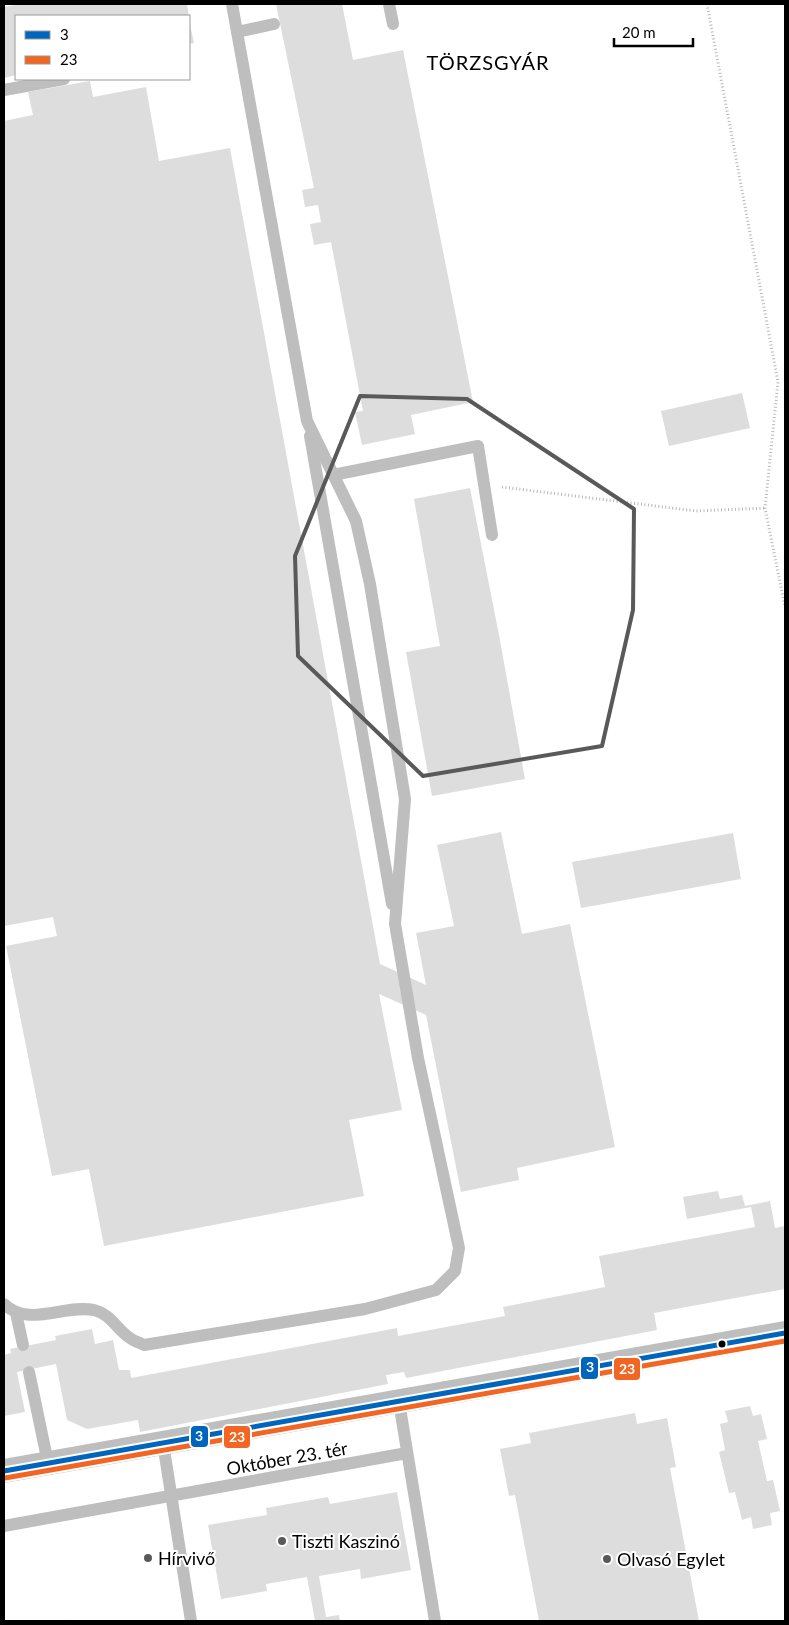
<svg xmlns="http://www.w3.org/2000/svg" width="789" height="1625" viewBox="0 0 789 1625" font-family="Lato,sans-serif">
<style>
.building{fill:#ddd}
.lines{fill:none;stroke-linecap:round;stroke-linejoin:round}
.path{stroke:#b8b8b8;stroke-width:3;stroke-dasharray:1 2.5;stroke-linecap:butt}
.service{stroke:#bebebe;stroke-width:12}
.minor{stroke:#bebebe;stroke-width:24}
.bus-1-casing{stroke:#fff;stroke-width:9}
.bus-2-casing{stroke:#fff;stroke-width:9}
.bus-1{stroke:#0065bd;stroke-width:5}
.bus-2{stroke:#f26522;stroke-width:5}
.marked{fill:none;stroke:#595959;stroke-width:4;stroke-linejoin:round}
.bus-dot{fill:#000;stroke:#fff;stroke-width:2}
.poi-dot{fill:#595959;stroke:#fff;stroke-width:2}
.labels{text-anchor:middle;dominant-baseline:central;stroke-width:4;stroke-linejoin:round;paint-order:stroke}
.street-label{font-size:18px;fill:#000;stroke:#fff}
.poi-label{font-size:18px;fill:#000;stroke:#fff;text-anchor:start}
.quarter-label{font-size:20px;letter-spacing:1px;fill:#000;stroke:#fff}
.line-badge{stroke:#fff;stroke-width:2}
.badge-label{font-size:14px;text-anchor:middle;font-weight:bold;fill:#fff}
</style>
<rect width="100%" height="100%" fill="#fff"/>
<g class="building">
<path d="M21 4H187L189 16H16V75L4 78V7Z"/>
<path d="M276 4H342L353 60 403 50 473 402 411 415 415 434 362 445 355 412 363 411 331 242 314 245 310 224 321 222 318 205 305 207 302 190 314 188Z"/>
<path d="M189 20 194 43 189 44Z"/>
<path d="M90 81 93 97 146 87 159 161 230 148 380 964 426 985 416 933 454 926 437 845 501 832 522 934 570 924 615 1147 517 1168 519 1180 461 1192 426 1015 379 994 402 1110 349 1120 364 1196 104 1246 89 1169 52 1176 6 946 57 936 53 917 4 926V121L33 115 28 92Z"/>
<path d="M742 393 750 428 669 446 661 411Z"/>
<path d="M470 488 499 635 525 779 432 796 406 652 440 646 414 499Z"/>
<path d="M733 833 741 879 581 908 572 862Z"/>
<path d="M718 1191 720 1199 742 1195 745 1206 770 1201 775 1228 785 1226V1289L654 1313 657 1330 406 1378 404 1372 386 1375 388 1384 140 1432 138 1420 87 1429 67 1420 56 1364 17 1372 25 1412 4 1416V1355L11 1353 10 1349 56 1340 55 1336 92 1329 95 1344 113 1340 119 1370H130L131 1378 397 1328 398 1336 505 1316 503 1307 605 1287 599 1256 755 1227 751 1207 687 1219 683 1197Z"/>
<path d="M750 1406 753 1416 761 1414 767 1439 758 1441 767 1481 773 1480 780 1511 770 1513 772 1525 753 1529 751 1517 742 1520 735 1492 729 1493 719 1452 725 1450 720 1424 728 1422 725 1411Z"/>
<path d="M635 1413 637 1424 667 1418 676 1467 670 1468 699 1621H539L515 1495 509 1496 500 1449 531 1443 529 1433Z"/>
<path d="M397 1492 411 1570 361 1579 360 1569 319 1576 326 1617 339 1615 340 1621H315L307 1577 266 1584 267 1591 221 1599 208 1525 267 1515 266 1508 328 1497 330 1504Z"/>
</g>
<g class="lines">
<g class="path">
<path d="M707 4 778 382 765 508 785 607"/>
<path d="M502 487 696 511 765 508"/>
<path d="M67 1621 68 1619"/>
</g>
<g class="service">
<path d="M389 4 393 24"/>
<path d="M237 32 274 24"/>
<path d="M4 90 64 79"/>
<path d="M310 436 392 904"/>
<path d="M333 475 478 446 492 535"/>
<path d="M4 1304C29 1328 64 1304 94 1310 111 1314 117 1330 130 1338 134 1341 140 1343 144 1345L365 1309 436 1290 455 1271 459 1248 418 1058 395 924 405 799 370 584 356 521 307 421 232 4"/>
<path d="M16 1313 23 1345"/>
<path d="M29 1372 48 1463"/>
<path d="M399 1402 435 1621"/>
<path d="M163 1443 191 1621"/>
<path d="M4 1526 407 1453"/>
</g>
<path class="minor" d="M4 1471 785 1333"/>
<g class="bus-1-casing">
<path id="bus-1" d="M4 1471 785 1333"/>
</g>
<g class="bus-2-casing">
<path id="bus-2" d="M5 1478 785 1341"/>
</g>
<use href="#bus-1" class="bus-1"/>
<use href="#bus-2" class="bus-2"/>
</g>
<path class="marked" d="M360 396 467 399 634 509 633 610 602 746 423 776 298 656 295 556Z"/>
<circle class="bus-dot" cx="722" cy="1344" r="4.5"/>
<g class="poi-dot">
<circle cx="282" cy="1541" r="5"/>
<circle cx="148" cy="1558" r="5"/>
<circle cx="607" cy="1559" r="5"/>
</g>
<g class="labels">
<g class="street-label">
<text transform="translate(287 1458) rotate(-10)">Október 23. tér</text>
</g>
<g class="poi-label">
<text x="292" y="1541">Tiszti Kaszinó</text>
<text x="158" y="1558">Hírvivő</text>
<text x="617" y="1559">Olvasó Egylet</text>
</g>
<g class="quarter-label">
<text x="488" y="62">TÖRZSGYÁR</text>
</g>
</g>
<g class="line-badge">
<rect x="580" y="1356" width="19" height="24" rx="5" fill="#0065bd"/>
<rect x="613" y="1357" width="28" height="24" rx="5" fill="#f26522"/>
<rect x="190" y="1425" width="19" height="23" rx="5" fill="#0065bd"/>
<rect x="223" y="1425" width="28" height="24" rx="5" fill="#f26522"/>
</g>
<g class="badge-label">
<text x="590" y="1372">3</text>
<text x="627" y="1374">23</text>
<text x="199" y="1441">3</text>
<text x="237" y="1442">23</text>
</g>
<rect width="789" height="1625" fill="none" stroke="#000000" stroke-width="10"/>
<rect x="15" y="15" width="175" height="65" fill="#ffffff" stroke="#999999"/>
<rect x="25" y="31" width="25" height="8" fill="#0065bd" stroke="#999999"/>
<text x="60" y="40" font-size="15" fill="#000000">3</text>
<rect x="25" y="56" width="25" height="8" fill="#f26522" stroke="#999999"/>
<text x="60" y="65" font-size="15" fill="#000000">23</text>
<path d="M614 38v8h79v-8" fill="none" stroke="#000000" stroke-width="2.5"/>
<text x="622" y="38" font-size="15" fill="#000000" stroke="#ffffff" stroke-width="4" paint-order="stroke">20 m</text>
</svg>
